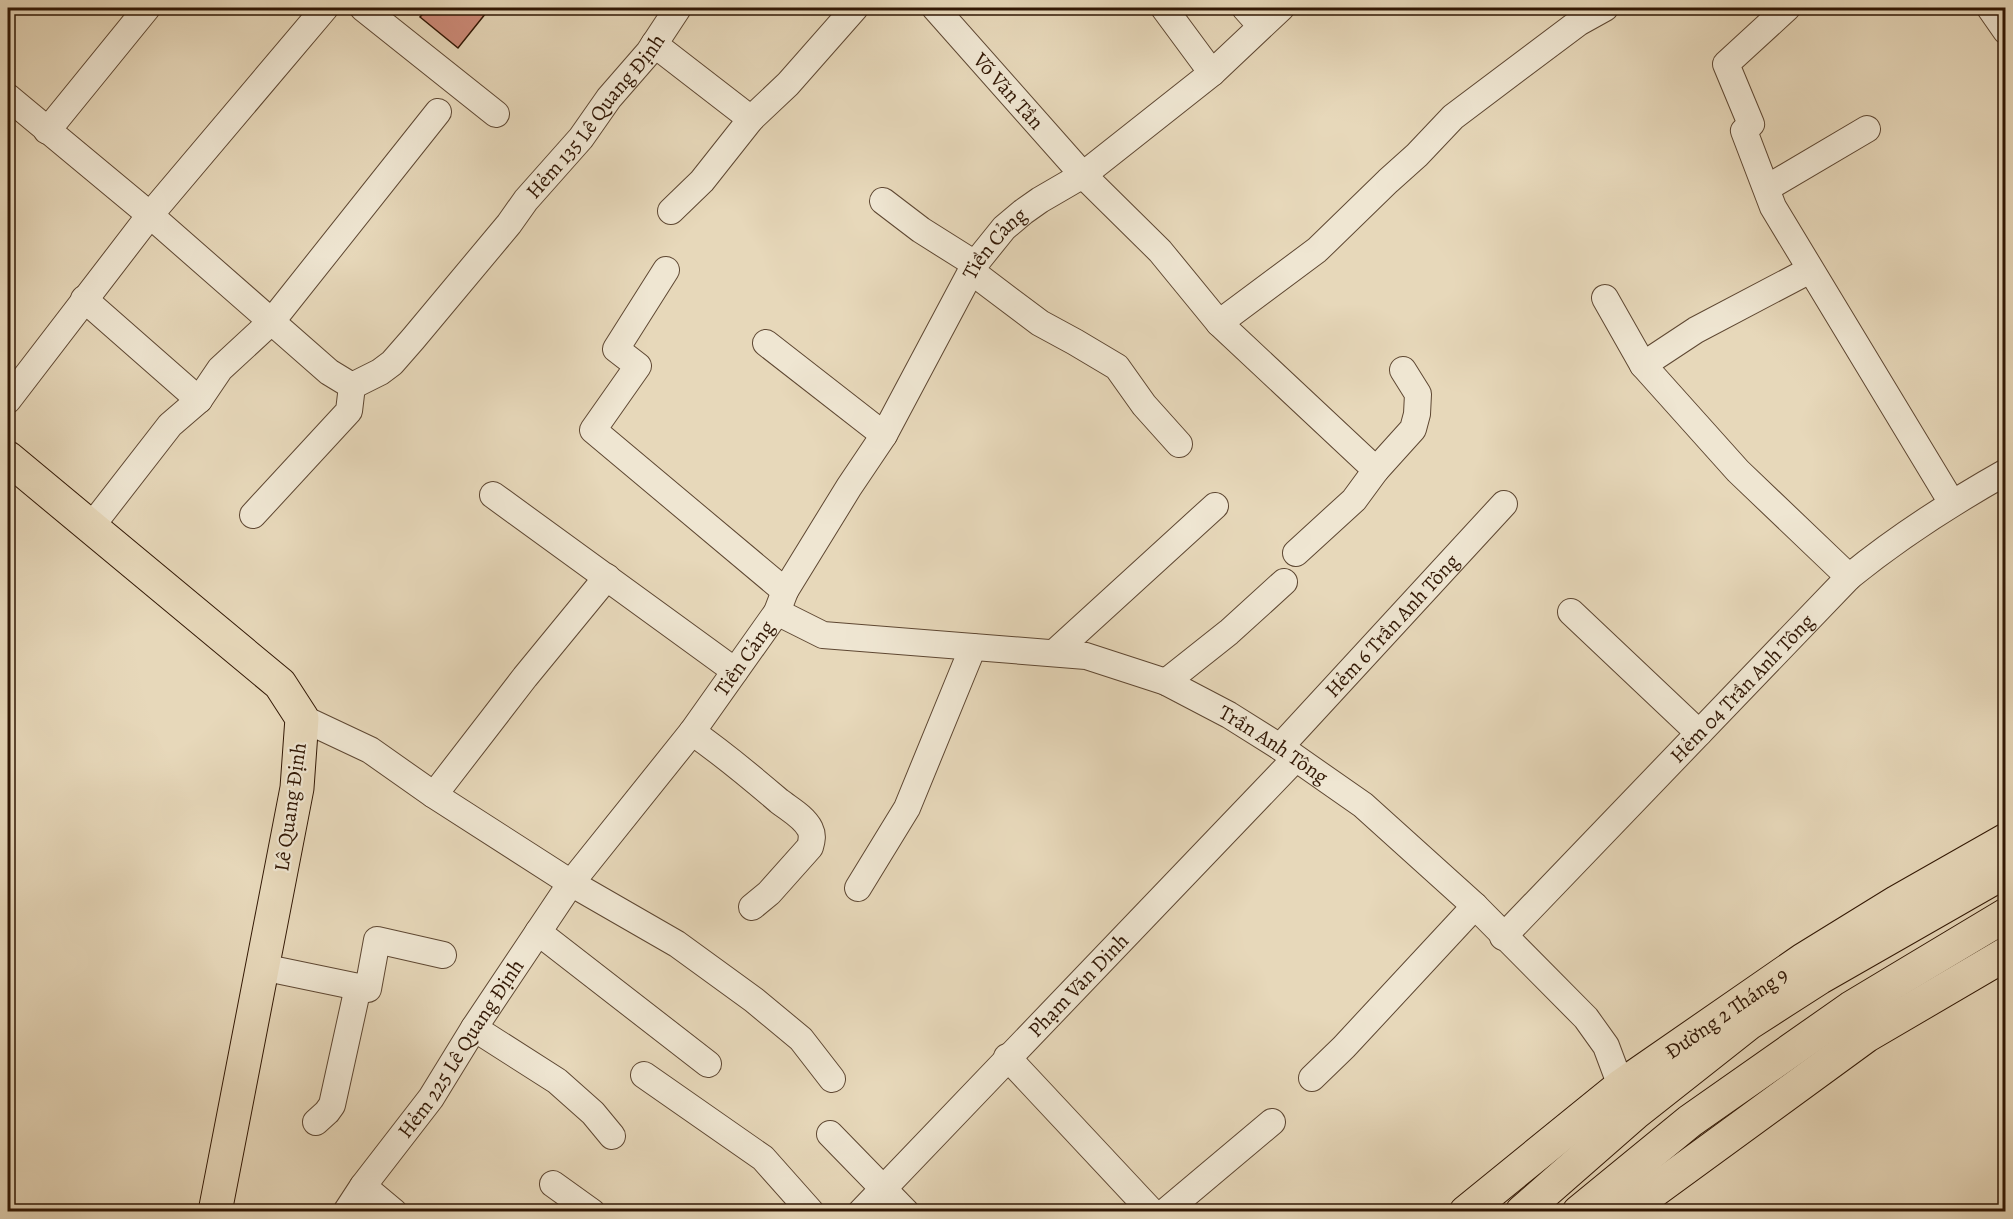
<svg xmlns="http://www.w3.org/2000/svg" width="2013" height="1219" viewBox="0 0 2013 1219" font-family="Alegreya,serif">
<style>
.building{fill:#cd8b79;stroke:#311704;stroke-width:1.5}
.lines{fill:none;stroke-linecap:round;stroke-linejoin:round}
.minor-casing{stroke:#5e4732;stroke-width:28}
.major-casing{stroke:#311704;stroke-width:35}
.minor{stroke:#efe6d2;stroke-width:26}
.major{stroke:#e7d8ba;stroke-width:33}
.labels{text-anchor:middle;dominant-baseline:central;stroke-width:4.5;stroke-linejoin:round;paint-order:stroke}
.street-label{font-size:21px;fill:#311704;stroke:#efe6d2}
</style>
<rect width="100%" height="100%" fill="#e7d8ba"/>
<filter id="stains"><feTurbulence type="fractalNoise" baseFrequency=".00333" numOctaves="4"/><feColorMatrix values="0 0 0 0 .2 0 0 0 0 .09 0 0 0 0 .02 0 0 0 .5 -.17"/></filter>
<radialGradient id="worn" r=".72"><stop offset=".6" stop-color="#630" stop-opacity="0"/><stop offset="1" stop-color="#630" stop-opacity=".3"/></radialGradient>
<path class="building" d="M428 8H490L458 48 420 17Z"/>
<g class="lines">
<g class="minor-casing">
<g id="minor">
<path d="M363 8 496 114"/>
<path id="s1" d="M935 8 1083 175 1160 251 1219 323 1376 470"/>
<path d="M1164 8 1212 73"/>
<path d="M1245 8 1261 26"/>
<path d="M1787 8 1726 64 1751 124 1744 131 1773 207 1952 503"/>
<path d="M1990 8 2006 31"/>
<path d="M654 44 751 119"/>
<path id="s2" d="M8 97 150 215 329 372 352 386 380 372 392 363 413 339 509 224 526 200 581 138 609 98 649 52 678 8"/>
<path d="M47 131 147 8"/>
<path d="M1767 188 1867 129"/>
<path d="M883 201 921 230 975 264"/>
<path d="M671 211 702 181 751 119 788 84 855 8"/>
<path d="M666 270 616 349 638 366 593 430 785 591"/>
<path d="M971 271 1040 323 1075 342 1117 367 1144 405 1179 444"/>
<path d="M1605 298 1643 365 1738 471 1849 577"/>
<path d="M84 299 199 400"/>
<path d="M1219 323 1317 250 1388 181 1417 155 1453 117 1578 23 1605 8"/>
<path d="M766 343 884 435"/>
<path d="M1643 365 1696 330 1810 270"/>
<path d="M8 400 150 215 325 8"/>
<path d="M493 495 735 671"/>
<path d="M253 515 349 411 352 386"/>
<path d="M90 528 170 425 199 400 220 369 272 321 438 112"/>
<path d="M1296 553 1354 500 1376 470 1413 429 1417 414 1418 394 1403 370"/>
<path id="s3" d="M777 612 823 635 1086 656 1166 682 1229 715 1280 747 1363 805 1475 906 1586 1018 1606 1046 1621 1086 1629 1101"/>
<path d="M1571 612 1699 733"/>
<path d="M1055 652 1215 506"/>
<path d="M1166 682 1229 632 1284 582"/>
<path id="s4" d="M302 718 370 750 434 795 571 883 692 732 777 612 785 591 849 487 884 435 975 264 1004 228 1023 212 1040 200 1083 175 1212 73 1281 8"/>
<path d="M692 732C722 753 751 777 779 801 789 809 804 817 810 829 813 835 812 840 810 847L769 893 752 907"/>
<path id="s5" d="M1280 747 1504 504"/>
<path d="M434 795 525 677 607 577"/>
<path d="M858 888 907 808 973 647"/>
<path d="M538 932 708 1064"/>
<path id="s6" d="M1503 937 1849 577C1898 537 1951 503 2006 472"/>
<path d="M262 967 368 989 377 940 443 955"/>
<path d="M474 1028 557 1081 593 1113 612 1136"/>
<path d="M1007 1057 1152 1212"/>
<path d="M644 1075 763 1158 811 1212"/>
<path d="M1312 1078 1344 1047 1475 906"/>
<path d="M316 1122 327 1112 332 1105 358 987"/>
<path d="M830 1134 906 1212"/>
<path d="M553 1184 592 1212"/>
<path d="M363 1186 394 1212"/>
<path id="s7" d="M346 1212 363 1186 431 1098 474 1028 571 883 677 944 754 1000 801 1039 832 1079"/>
<path id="s8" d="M861 1212 1295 759"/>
<path d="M1165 1212 1272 1122"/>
</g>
</g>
<g class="major-casing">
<g id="major">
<path d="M8 458 280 684 302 718 297 788 215 1212"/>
<path id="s9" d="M1466 1212 1621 1086 1803 960 1897 902 2006 840"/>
<path d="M1522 1212 1635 1113 1749 1023 1819 978 2006 871"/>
<path d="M1579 1212 1690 1121 1851 1008 2006 915"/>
<path d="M1625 1212 1866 1036 2006 954"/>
</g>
</g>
<use href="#minor" class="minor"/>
<use href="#major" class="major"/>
</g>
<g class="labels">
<g class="street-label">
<text stroke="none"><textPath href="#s1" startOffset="111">Võ Văn Tần</textPath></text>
<text stroke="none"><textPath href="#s2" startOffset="816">Hẻm 135 Lê Quang Định</textPath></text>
<text stroke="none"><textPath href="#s4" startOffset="1086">Tiền Cảng</textPath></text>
<text stroke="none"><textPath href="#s5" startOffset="165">Hẻm 6 Trần Anh Tông</textPath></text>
<text stroke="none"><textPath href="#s4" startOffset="600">Tiền Cảng</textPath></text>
<text stroke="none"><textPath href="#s6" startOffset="345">Hẻm 04 Trần Anh Tông</textPath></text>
<text stroke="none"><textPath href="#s3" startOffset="524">Trần Anh Tông</textPath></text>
<text transform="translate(290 807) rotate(-82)">Lê Quang Định</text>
<text stroke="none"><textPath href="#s8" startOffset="314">Phạm Văn Dinh</textPath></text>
<text stroke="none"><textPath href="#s9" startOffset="328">Đường 2 Tháng 9</textPath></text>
<text stroke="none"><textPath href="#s7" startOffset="200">Hẻm 225 Lê Quang Định</textPath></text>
</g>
</g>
<rect width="2013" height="1219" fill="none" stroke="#e7d8ba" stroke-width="30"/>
<rect x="9" y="9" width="1995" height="1201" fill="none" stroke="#311704" stroke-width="3"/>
<rect x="15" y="15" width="1983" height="1189" fill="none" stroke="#311704" stroke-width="1.5"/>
<rect width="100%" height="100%" filter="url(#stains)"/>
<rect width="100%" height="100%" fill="url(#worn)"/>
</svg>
